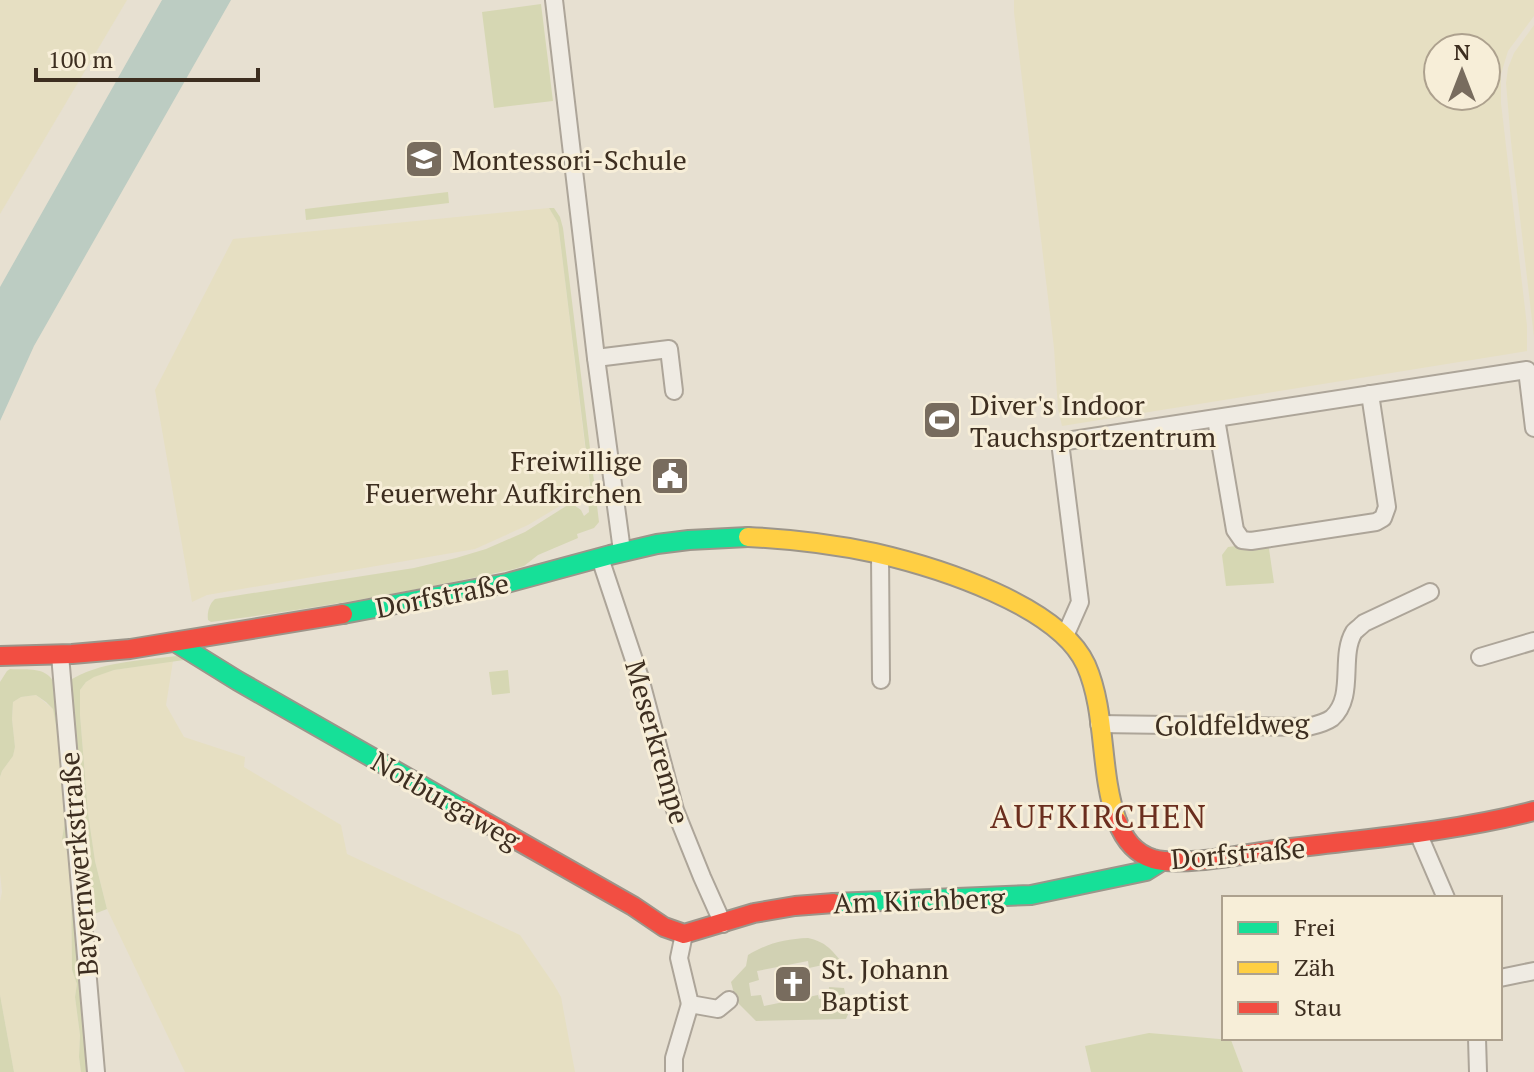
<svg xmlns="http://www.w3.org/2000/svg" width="1534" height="1072" viewBox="0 0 1534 1072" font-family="'PT Serif',serif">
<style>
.farmland{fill:#e6dfc2;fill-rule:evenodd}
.green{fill:#d6d7b3}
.cemetery{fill:#d1d1b3}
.water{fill:#bcccc2}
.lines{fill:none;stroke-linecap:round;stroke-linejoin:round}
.street-casing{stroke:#ada599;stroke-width:20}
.fast-casing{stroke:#9c958a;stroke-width:22}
.slow-casing{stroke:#9c958a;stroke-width:22}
.jam-casing{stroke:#9c958a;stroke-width:22}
.street{stroke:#efebe3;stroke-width:16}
.fast{stroke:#16e098;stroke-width:18}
.slow{stroke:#ffcf43;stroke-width:18}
.jam{stroke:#f24e42;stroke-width:18}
.labels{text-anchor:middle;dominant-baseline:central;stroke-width:6;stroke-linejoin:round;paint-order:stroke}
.poi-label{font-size:28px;fill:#3d2e20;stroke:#f7eed8;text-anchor:start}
.street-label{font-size:28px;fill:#3d2e20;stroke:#f7eed8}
.quarter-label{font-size:32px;letter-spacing:2px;fill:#6b2e1e;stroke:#f7eed8}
</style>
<rect width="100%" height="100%" fill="#e7e0d1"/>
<g class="farmland">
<path d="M0 0H127L0 214Z"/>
<path d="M1014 0H1534V16L1508 51 1501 74V103L1527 326V351L1062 426 1058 409 1054 348 1014 12ZM1438 48H1486V96H1438Z"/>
<path d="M1534 25V337L1511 142 1506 83 1508 68 1514 53Z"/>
<path d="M549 208 558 223 590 488 528 525 475 549 207 595 192 602 155 390 233 239Z"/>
<path d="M173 661 166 705 184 737 245 757 244 767 341 825 347 854 520 935 553 983 561 997 575 1072H185L107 909 95 861 88 813 80 715V690L86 682 94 676 114 670Z"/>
<path d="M36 695 53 709 59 743 66 815 62 839 70 859 71 876 72 970 77 984 75 997 80 1035 79 1057 81 1072H14L0 995V902L2 892 0 873V777L2 771 13 756 15 747 12 719 13 702 21 697Z"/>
</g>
<g class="green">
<path d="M541 4 553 101 494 108 482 12Z"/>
<path d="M448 192 449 203 306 220 305 209Z"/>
<path d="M549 208H554L560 217 563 228 599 522 594 528 577 534 578 538 538 555 524 566 514 569C414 591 313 609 211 622L208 620C207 613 209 604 215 599L414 568 456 558 486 549 525 532 571 503 581 510 584 516 589 512 588 496 591 492 558 223Z"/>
<path d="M1268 542 1274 583 1226 586 1222 555 1228 547Z"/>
<path d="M177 656 184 660 114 670 94 677 86 682 80 690V715L88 813 95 861 107 909 89 916 69 681C97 662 143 660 177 656Z"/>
<path d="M10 669C28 670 46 666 55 684L72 868 88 1072H81L79 1057 80 1035 75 997 77 984 72 970 71 876 70 859 62 839 66 815 65 796 59 743 53 709 46 702 36 695 21 697 13 702 12 719 15 747 13 756 2 771 0 777V682L7 671Z"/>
<path d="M508 670 510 693 492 695 489 672Z"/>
<path d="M0 995 14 1072H0Z"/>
<path d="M1149 1033 1231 1040 1243 1072H1091L1085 1046Z"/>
</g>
<path class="cemetery" d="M808 938C825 942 830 948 841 961L809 968 808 961 757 971 759 980 749 983 751 996 761 995 764 1006 818 995 819 999 830 997 829 987 844 988 849 1012 846 1019 756 1021 736 1001 731 982 746 966 748 955C768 943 785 939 808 938Z"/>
<path class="water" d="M162 0H231L34 346 0 421V287Z"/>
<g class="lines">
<g class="street-casing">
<g id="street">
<path d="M554 0 596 358 622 551"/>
<path d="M596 358 669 349 674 391"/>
<path d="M1216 419 1235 530 1242 540 1251 541 1376 522 1383 518 1387 507 1370 394"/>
<path d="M880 554 881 680"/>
<path d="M600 558 640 678 675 810 702 877 723 924"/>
<path d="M1065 636 1080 602 1060 442 1527 370 1534 428"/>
<path d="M60 655 96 1072"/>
<path d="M1480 657 1534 641"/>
<path d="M1099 724 1308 727C1316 725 1325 723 1332 718 1356 696 1339 657 1354 632 1355 631 1362 625 1364 623L1430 592"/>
<path d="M1418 833 1446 898"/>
<path d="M684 934 679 958 690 1004 718 1009 729 1000"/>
<path d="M1500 978 1534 971"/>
<path d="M1477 1038 1478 1072"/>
<path d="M674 1072V1058L690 1004"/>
</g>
</g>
<g class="fast-casing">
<g id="fast">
<path d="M343 614 507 583 610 555 657 544 689 540 748 537"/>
<path d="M175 642 238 681 464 810"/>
<path d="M834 903 1031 895 1146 871 1162 861"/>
</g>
</g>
<g class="slow-casing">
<path id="slow" d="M748 537C791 539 833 544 875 553 936 567 1059 605 1086 665 1107 713 1099 771 1117 821"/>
</g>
<g class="jam-casing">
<g id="jam">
<path d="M0 656 72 654 130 649 343 614"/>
<path d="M464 810 633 906 664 927 684 934 754 913 795 906 834 903"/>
<path d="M1117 821C1124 839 1134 853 1153 859 1181 867 1245 854 1275 850 1362 839 1449 833 1534 811"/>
</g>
</g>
<use href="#street" class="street"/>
<use href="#fast" class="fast"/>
<use href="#slow" class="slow"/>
<use href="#jam" class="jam"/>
</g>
<defs>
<g id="school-square" transform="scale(2)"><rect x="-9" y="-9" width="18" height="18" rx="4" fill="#786c5e" stroke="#f7eed8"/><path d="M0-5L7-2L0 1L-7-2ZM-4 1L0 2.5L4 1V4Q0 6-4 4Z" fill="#fff"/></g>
<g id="stadium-square" transform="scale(2)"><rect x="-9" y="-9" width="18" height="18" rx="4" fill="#786c5e" stroke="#f7eed8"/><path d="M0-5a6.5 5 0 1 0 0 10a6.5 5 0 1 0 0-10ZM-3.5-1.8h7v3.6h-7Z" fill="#fff"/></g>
<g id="civic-square" transform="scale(2)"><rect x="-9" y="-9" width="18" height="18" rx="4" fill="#786c5e" stroke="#f7eed8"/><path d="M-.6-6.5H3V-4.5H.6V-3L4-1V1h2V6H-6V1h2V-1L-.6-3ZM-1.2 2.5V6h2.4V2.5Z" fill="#fff"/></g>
<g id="church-square" transform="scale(2)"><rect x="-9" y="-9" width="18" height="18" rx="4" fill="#786c5e" stroke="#f7eed8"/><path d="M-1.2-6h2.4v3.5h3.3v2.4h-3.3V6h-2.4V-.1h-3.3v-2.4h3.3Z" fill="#fff"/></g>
</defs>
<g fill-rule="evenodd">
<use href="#school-square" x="424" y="159"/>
<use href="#stadium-square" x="942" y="420"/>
<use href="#civic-square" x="670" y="476"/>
<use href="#church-square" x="793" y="984"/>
</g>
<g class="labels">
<g class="poi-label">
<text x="452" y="159">Montessori-Schule</text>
<text x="970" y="404">Diver's Indoor<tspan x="970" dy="32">Tauchsportzentrum</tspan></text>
<text x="642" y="460" text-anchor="end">Freiwillige<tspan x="642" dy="32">Feuerwehr Aufkirchen</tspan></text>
<text x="821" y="968">St. Johann<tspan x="821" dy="32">Baptist</tspan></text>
</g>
<g class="street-label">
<text transform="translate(442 595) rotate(-11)">Dorfstraße</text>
<text transform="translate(1232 724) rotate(-1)">Goldfeldweg</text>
<text transform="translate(658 742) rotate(74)">Meserkrempe</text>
<text transform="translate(446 800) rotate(30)">Notburgaweg</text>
<text transform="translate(1238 853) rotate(-5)">Dorfstraße</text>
<text transform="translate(78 864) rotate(-95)">Bayernwerkstraße</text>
<text transform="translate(919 900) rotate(-2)">Am Kirchberg</text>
</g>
<g class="quarter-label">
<text x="1099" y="816">AUFKIRCHEN</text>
</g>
</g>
<rect x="1222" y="896" width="280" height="144" fill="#f7eed8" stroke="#ada18e" stroke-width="2"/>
<rect x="1238" y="922" width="40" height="12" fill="#16e098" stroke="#ada18e" stroke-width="2"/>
<text x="1294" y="936" font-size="24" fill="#3d2e20">Frei</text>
<rect x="1238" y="962" width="40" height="12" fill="#ffcf43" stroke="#ada18e" stroke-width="2"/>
<text x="1294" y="976" font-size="24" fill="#3d2e20">Zäh</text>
<rect x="1238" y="1002" width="40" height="12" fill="#f24e42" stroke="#ada18e" stroke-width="2"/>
<text x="1294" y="1016" font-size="24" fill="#3d2e20">Stau</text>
<g transform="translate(1462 72)"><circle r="38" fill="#f7eed8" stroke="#ada18e" stroke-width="2"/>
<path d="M0-6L14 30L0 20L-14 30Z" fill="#786c5e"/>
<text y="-12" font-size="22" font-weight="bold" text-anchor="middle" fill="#3d2e20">N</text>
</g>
<path d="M36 68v12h222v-12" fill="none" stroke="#3d2e20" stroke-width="4"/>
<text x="48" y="68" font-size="24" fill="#3d2e20" stroke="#f7eed8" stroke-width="6" paint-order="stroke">100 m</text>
</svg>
